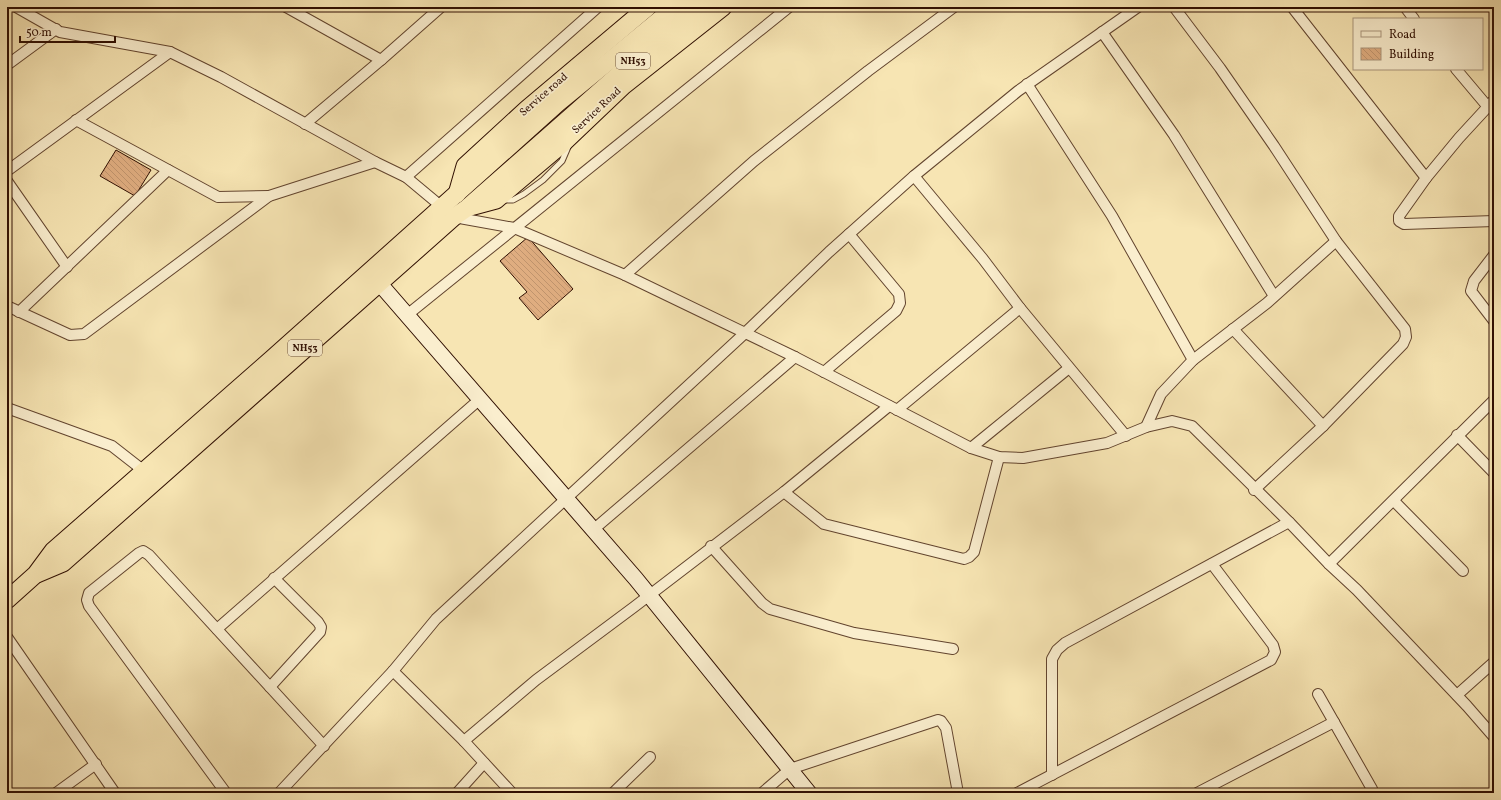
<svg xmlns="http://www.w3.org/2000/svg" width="1501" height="800" viewBox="0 0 1501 800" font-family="Vollkorn,serif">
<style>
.building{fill:url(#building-back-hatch);stroke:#300f02}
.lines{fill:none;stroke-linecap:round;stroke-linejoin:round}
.service-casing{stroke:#62442e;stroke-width:7}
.minor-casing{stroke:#62442e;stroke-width:12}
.secondary-casing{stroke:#300f02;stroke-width:17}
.trunk-casing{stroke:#300f02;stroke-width:19}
.service{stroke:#faeece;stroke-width:5}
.minor{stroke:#faeece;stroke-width:10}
.secondary{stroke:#faeece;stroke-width:15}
.trunk{stroke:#f7e5b3;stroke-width:17}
.labels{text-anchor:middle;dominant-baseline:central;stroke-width:3.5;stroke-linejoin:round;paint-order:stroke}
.shield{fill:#faeece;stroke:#6d523f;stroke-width:1}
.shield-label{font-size:10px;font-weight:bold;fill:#300f02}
.street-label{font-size:11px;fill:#300f02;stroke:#faeece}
</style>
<defs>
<pattern id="building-back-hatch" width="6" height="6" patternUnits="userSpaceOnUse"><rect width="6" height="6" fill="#dfad80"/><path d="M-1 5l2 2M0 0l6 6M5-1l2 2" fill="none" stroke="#c0946d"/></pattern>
</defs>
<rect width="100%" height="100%" fill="#f7e5b3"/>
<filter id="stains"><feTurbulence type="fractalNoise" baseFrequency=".005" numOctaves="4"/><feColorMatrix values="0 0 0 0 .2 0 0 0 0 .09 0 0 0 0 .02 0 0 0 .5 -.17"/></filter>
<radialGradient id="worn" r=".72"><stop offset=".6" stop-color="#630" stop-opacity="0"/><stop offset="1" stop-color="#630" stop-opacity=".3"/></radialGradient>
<g class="building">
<path d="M116 150 151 170 135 196 100 176Z"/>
<path d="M528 237 573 289 538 320 519 298 527 292 500 261Z"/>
</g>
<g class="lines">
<g class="service-casing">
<path id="service" d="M503 200H513L524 194 543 180 562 161 568 147"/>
</g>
<g class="minor-casing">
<g id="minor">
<path d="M16 7 60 32 170 52 221 77 375 162 406 177 454 217 514 228 625 275 795 357 971 448 999 457 1023 458 1107 443 1146 427 1172 421 1192 426 1289 522 1329 564 1357 590 1467 706 1494 737"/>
<path d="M286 7 381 60 441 7"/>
<path d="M1174 7 1220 68 1274 146 1336 241 1405 329 1406 337 1403 344 1323 426 1254 490"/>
<path d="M1292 7 1426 178 1399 216V221L1404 224 1494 221"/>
<path d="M1405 7 1414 19"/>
<path d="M1102 32 1174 135 1274 296"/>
<path d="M7 65 56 29"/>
<path d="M1456 69 1488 107"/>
<path d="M1027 84 1112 216 1193 360"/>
<path d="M76 120 218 197 269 196"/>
<path d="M305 124 381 60"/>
<path d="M7 171 170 52"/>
<path d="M914 176 983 259 1020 308 1126 436"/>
<path d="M406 177 598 7"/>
<path d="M1426 178 1459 138 1494 100"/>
<path d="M7 181 67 267"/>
<path d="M1494 255 1474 281 1471 291 1494 321"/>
<path d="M625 275 754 161 868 71 954 7"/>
<path d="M7 306 70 335 84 334 269 196 375 162"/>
<path d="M19 312 168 170"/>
<path d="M407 315 789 7"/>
<path d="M1233 329 1323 426"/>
<path d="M824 372 896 311 900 303 899 294 849 234"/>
<path d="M7 408 112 446 144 471"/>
<path d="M897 410 1020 308"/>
<path d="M1146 427 1161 394 1193 360 1267 303 1336 241"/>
<path d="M1457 435 1494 473"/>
<path d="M971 448 1069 368"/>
<path d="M784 492 824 524 964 559 969 557 974 552 999 457"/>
<path d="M1394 501 1463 571"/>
<path d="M593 530 795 357"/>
<path d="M711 546 762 603 770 609 854 633 953 649"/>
<path d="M1329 564 1494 400"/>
<path d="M217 629 480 399"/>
<path d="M7 637 115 793"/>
<path d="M393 671 464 741 512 793"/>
<path d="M270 687 320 632 321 627 318 622 274 578"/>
<path d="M1318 694 1372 789"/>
<path d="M1457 695 1494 662"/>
<path d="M464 741 536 680 634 607 784 492 889 406"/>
<path d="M1052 775V659L1057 650 1065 643 1289 522"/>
<path d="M56 793 96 764"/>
<path d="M226 793 89 606 87 600 89 593 139 553 143 551 149 555 324 746"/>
<path d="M279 793 393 671 436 619 745 333 829 252 914 176 1018 91 1138 7"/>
<path d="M457 793 484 763"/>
<path d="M613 793 650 757"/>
<path d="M762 793 790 769 938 720 941 721 946 728 958 793"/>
<path d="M1017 793 1271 660 1275 652 1273 645 1212 564"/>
<path d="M1197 793 1334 722"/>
</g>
</g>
<g class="secondary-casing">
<path id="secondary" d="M380 284 636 579 809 793"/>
</g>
<g class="trunk-casing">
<g id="trunk">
<path d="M457 194 465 166 527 109 648 7"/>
<path d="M470 207 496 200 561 145 623 86 723 7"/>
<path d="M37 574 63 563 454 217 467 208 667 32 697 7"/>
<path d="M7 600 36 574 53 551 273 358 558 103 675 7"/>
</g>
</g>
<use href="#service" class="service"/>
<use href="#minor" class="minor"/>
<use href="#secondary" class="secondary"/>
<use href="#trunk" class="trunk"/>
</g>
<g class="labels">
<g class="shield">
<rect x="616" y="53" width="34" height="16" rx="3"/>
<rect x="288" y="340" width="34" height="16" rx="3"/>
</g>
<g class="shield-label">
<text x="633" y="61">NH53</text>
<text x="305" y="348">NH53</text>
</g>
<g class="street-label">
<text transform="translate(544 95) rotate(-41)">Service road</text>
<text transform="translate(597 111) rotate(-43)">Service Road</text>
</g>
</g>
<rect width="1501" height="800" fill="none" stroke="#f7e5b3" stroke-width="24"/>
<rect x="8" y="8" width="1485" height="784" fill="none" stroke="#300f02" stroke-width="2"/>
<rect x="12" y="12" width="1477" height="776" fill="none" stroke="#300f02"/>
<rect x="1353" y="18" width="130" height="52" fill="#faeece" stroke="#a9957c"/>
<rect x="1361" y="31" width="20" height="6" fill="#faeece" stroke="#a9957c"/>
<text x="1389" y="38" font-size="12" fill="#300f02">Road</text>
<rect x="1361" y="48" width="20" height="12" fill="url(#building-back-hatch)" stroke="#a9957c"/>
<text x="1389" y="58" font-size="12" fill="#300f02">Building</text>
<path d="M20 36v6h95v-6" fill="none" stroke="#300f02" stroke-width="2"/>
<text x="26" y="36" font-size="12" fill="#300f02" stroke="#faeece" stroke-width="3" paint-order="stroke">50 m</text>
<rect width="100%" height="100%" filter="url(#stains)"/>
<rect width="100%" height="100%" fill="url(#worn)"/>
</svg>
